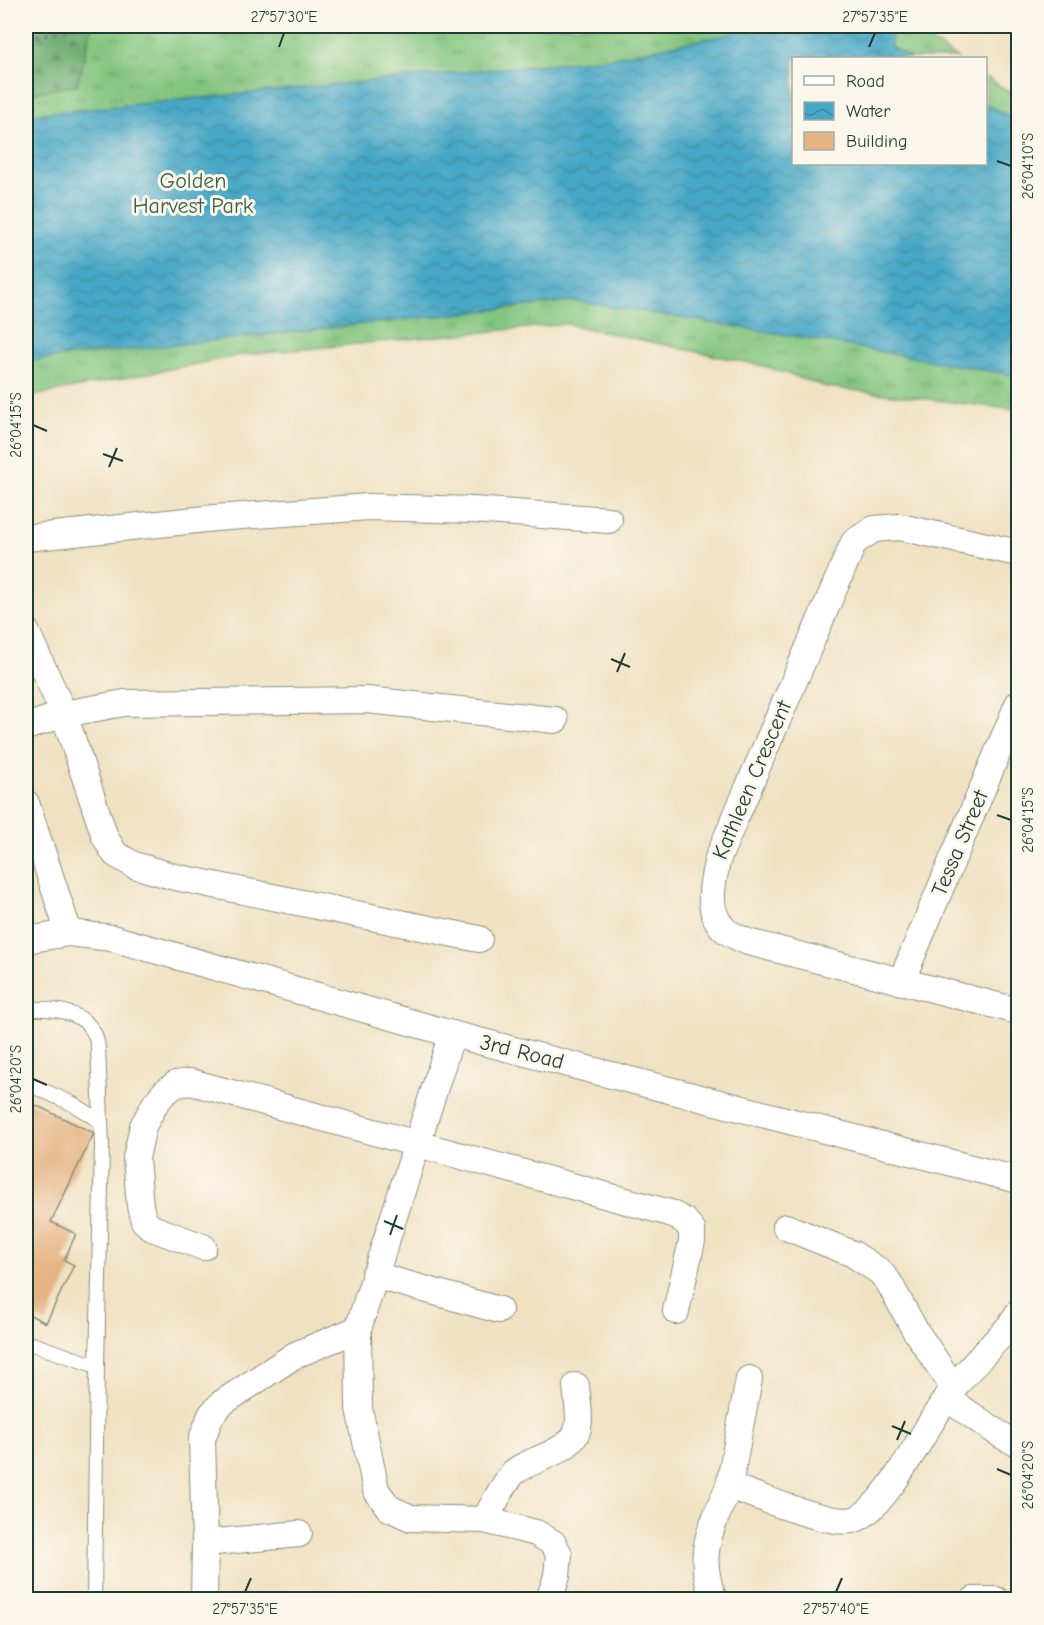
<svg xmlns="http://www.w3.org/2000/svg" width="1044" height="1625" viewBox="0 0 1044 1625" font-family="'Comic Neue',sans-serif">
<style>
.grass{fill:url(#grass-tufts);stroke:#508159;stroke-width:1.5}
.forest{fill:url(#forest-firs);stroke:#447450;stroke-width:1.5}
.water{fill:url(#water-waves);stroke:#32727d;stroke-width:1.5}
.building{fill:#e6b484}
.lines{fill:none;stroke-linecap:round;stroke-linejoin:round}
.service-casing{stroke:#888f7b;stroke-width:16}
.minor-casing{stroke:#888f7b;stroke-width:28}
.path{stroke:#888f7b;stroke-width:4;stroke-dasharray:4.5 4.5;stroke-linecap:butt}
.service{stroke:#fff;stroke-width:14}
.minor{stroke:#fff;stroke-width:26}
.ticks{fill:none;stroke:#1f3d34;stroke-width:2}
.labels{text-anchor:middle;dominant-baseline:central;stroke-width:6;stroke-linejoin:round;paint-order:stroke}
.park-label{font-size:22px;fill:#385f46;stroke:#fbf7ec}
.street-label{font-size:22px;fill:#1f3d34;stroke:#fbf7ec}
.neatline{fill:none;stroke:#1f3d34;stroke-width:2}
.ticks-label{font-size:15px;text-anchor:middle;fill:#1f3d34}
</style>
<defs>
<pattern id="grass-tufts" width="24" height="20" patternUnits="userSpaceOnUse" patternTransform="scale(1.5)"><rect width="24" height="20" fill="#82c57e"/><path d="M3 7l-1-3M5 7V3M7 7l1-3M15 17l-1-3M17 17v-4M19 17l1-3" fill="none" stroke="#6aa168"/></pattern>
<pattern id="forest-firs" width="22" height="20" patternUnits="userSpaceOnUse" patternTransform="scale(1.5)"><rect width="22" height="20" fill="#69aa6d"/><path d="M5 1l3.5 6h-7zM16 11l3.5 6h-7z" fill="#568c5a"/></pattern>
<pattern id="water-waves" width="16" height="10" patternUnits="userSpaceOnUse" patternTransform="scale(1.5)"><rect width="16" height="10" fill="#46a7c6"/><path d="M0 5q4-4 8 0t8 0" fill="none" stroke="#3a89a2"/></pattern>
</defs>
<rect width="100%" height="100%" fill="#fbf7ec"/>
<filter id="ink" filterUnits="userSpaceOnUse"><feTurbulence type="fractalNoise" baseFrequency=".0167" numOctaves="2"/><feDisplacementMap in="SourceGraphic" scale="12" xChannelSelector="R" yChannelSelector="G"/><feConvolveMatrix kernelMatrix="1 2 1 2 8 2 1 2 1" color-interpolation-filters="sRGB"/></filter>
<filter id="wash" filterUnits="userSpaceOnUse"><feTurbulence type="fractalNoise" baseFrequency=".008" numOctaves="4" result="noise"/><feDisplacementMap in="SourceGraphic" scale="24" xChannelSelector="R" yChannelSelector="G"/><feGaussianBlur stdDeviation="1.35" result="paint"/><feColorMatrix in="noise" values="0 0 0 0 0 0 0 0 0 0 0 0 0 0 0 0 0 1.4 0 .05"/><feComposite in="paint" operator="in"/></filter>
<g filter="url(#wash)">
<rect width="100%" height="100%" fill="#f0e1c2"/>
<path class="grass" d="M26 26H912L911 29 957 58H794V164H986V77L1018 98V410L826 387 768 367 567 324 242 355 26 397Z"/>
<path class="forest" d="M26 26H92L77 85 26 94Z"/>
<path class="water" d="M813 26H891V47L910 58H794V164H986V103L1018 122V376L788 335 574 301 26 361V115L609 58 734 33 778 31Z"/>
<g id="blocks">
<path class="building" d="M29 1102 94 1133 51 1222 76 1234 64 1260 74 1265 46 1323 26 1313V1111Z"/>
</g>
</g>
<g filter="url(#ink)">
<use href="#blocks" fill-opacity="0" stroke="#888f7b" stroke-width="1.5"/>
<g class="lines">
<g class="service-casing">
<g id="service">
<path d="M26 1009C48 1008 82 1009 94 1033 96 1036 97 1042 98 1047L102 1145 97 1366 94 1600"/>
<path d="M26 1083 73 1104 100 1121"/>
<path d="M26 1342 97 1366"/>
</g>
</g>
<g class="minor-casing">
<g id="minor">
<path d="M26 538 215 518 369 507 473 510 609 520"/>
<path d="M1018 553 900 527 874 529 854 542 718 858C713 880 705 909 723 928 729 935 740 938 748 942L1018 1011"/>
<path d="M26 631 64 714 105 837 115 854 134 865 175 877 479 939"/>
<path d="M26 727 64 714 124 703 367 700 555 720"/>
<path d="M26 803 69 933"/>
<path d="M26 940 69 933 112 938 452 1034 1018 1180"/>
<path d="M901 982 1018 704"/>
<path d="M452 1034 358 1329 359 1408 376 1490 389 1508 411 1518 484 1520 536 1533 553 1543 559 1554 557 1576 549 1600"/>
<path d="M786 1227 853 1254 879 1271 888 1281 915 1330 954 1388"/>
<path d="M203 1247 152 1228 144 1221 140 1206 136 1158 143 1126 155 1104 164 1093 176 1084 191 1082 670 1213 685 1221 692 1230V1241L676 1311"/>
<path d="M374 1275 499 1310"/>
<path d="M946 1398 1001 1435 1018 1444"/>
<path d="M729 1486 749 1379"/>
<path d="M484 1520C492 1508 505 1481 514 1472 521 1466 531 1463 539 1459 585 1440 581 1431 576 1386"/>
<path d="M205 1543 299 1534"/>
<path d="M204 1600 205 1543 202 1439 211 1415 222 1403 295 1355 358 1329"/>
<path d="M714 1600C695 1552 711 1530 729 1486 755 1495 829 1526 853 1520 886 1511 930 1418 952 1390 970 1367 991 1346 1011 1325L1018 1313"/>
<path d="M974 1600H996"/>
</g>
</g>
<path class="path" d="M26 39 99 26"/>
<use href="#service" class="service"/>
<use href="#minor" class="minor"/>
</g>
</g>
<path class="ticks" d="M279 47 284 33M869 47 875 33M997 161 1011 166M33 425 47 431M103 454 123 461M109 467 117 448M611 659 630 667M617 672 625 653M997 815 1011 820M33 1079 47 1085M384 1221 403 1229M390 1235 397 1215M892 1426 911 1434M897 1440 905 1421M997 1469 1011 1475M245 1592 251 1578M836 1592 842 1578"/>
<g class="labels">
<g class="park-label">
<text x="193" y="181">Golden<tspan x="193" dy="25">Harvest Park</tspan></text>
</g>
<g class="street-label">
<text transform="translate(752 780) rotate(-67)">Kathleen Crescent</text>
<text transform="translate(960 843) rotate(-67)">Tessa Street</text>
<text transform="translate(522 1052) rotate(14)">3rd Road</text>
</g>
</g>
<rect width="1044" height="1625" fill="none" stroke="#fbf7ec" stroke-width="66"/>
<rect x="792" y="57" width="195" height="108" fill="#fbf7ec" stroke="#a3ada2" stroke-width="1.5"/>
<rect x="804" y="76" width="30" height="9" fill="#ffffff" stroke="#a3ada2" stroke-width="1.5"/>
<text x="846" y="87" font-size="18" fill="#1f3d34">Road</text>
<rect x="804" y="102" width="30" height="18" fill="url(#water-waves)" stroke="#a3ada2" stroke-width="1.5"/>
<text x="846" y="117" font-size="18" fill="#1f3d34">Water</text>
<rect x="804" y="132" width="30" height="18" fill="#e6b484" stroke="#a3ada2" stroke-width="1.5"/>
<text x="846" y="147" font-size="18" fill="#1f3d34">Building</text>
<rect x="33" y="33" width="978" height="1559" class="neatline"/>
<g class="ticks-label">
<text x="284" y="22">27°57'30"E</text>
<text x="875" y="22">27°57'35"E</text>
<text transform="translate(1028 166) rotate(-90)" y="5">26°04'10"S</text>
<text transform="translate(16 425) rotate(-90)" y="5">26°04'15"S</text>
<text transform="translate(1028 820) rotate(-90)" y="5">26°04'15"S</text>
<text transform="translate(16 1079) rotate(-90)" y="5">26°04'20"S</text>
<text transform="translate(1028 1475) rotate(-90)" y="5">26°04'20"S</text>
<text x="245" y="1614">27°57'35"E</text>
<text x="836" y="1614">27°57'40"E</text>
</g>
</svg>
